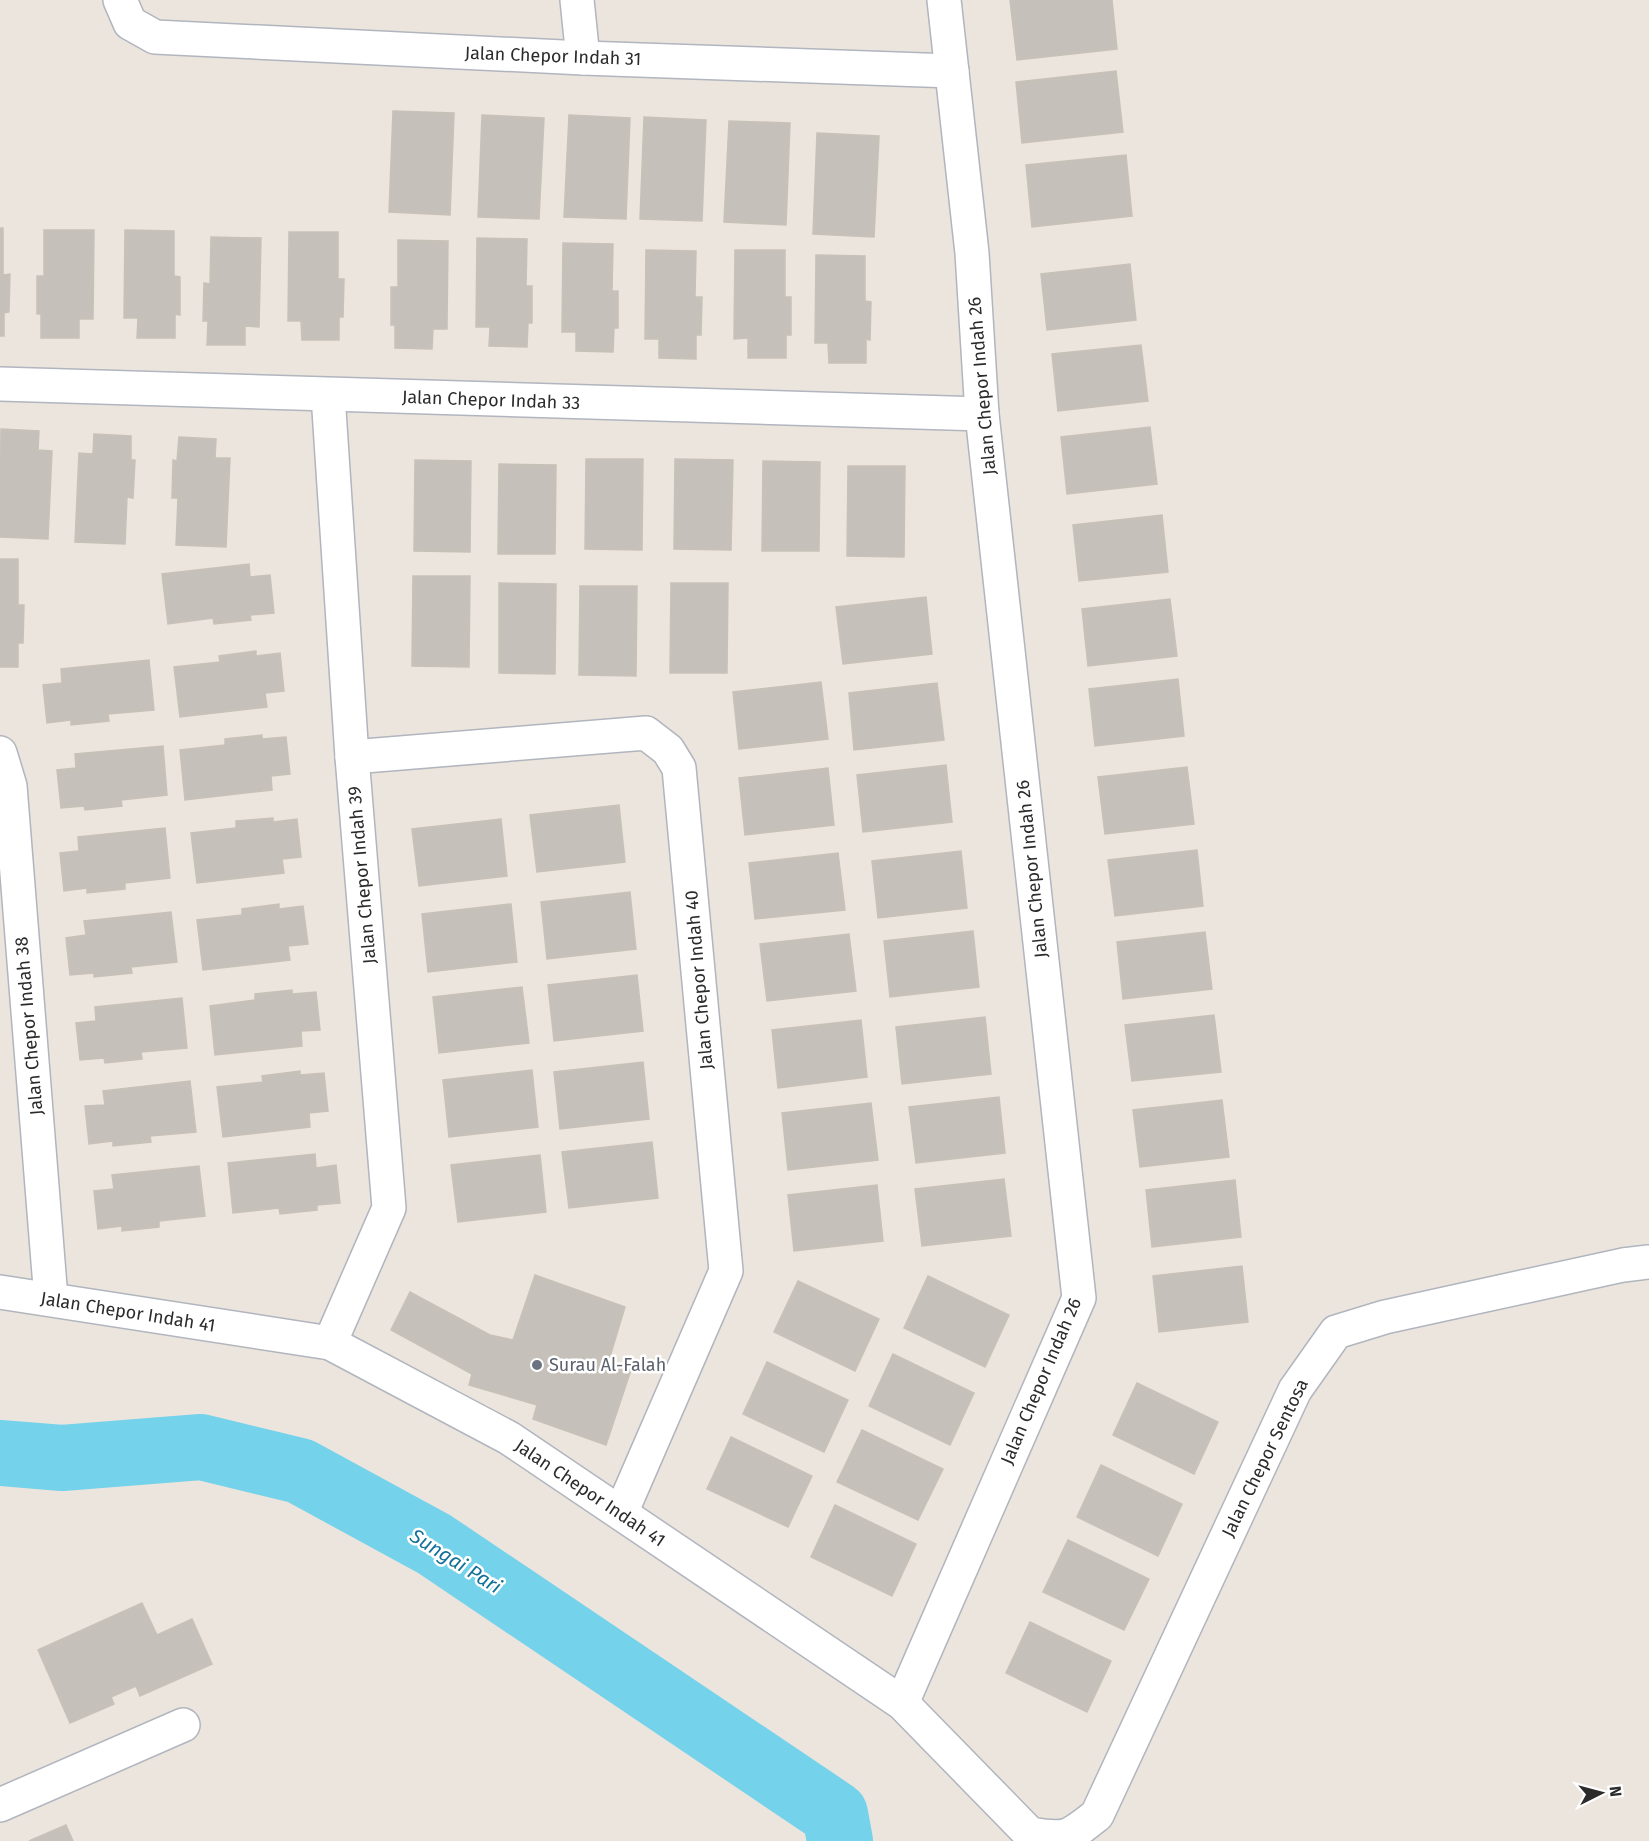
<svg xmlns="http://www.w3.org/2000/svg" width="1649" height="1841" viewBox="0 0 1649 1841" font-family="'Fira Sans',sans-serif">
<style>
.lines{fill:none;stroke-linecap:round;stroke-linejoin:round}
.river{stroke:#74d2eb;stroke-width:66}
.building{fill:#c5c0b9;stroke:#c8c1b7;stroke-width:1.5}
.minor-casing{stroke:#b1b5be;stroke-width:36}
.minor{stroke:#fff;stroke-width:33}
.worship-dot{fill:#6b7280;stroke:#fff;stroke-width:2}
.labels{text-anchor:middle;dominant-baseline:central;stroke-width:5;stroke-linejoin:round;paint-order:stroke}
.street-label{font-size:18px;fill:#2b2b2b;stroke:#fff}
.worship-label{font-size:18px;fill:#5b616d;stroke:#fff;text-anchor:start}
.water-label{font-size:20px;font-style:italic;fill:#127199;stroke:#fff}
</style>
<rect width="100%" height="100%" fill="#ece5de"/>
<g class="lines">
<path class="river" d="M0 1453 62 1458 201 1447 300 1471 434 1544 835 1814 840 1841"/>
</g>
<g class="building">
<path d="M1010 0H1112L1117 49 1017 60Z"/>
<path d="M1116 71 1123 132 1022 143 1016 82Z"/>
<path d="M393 111 454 113 450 215 389 212Z"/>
<path d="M482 115 544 118 539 219 478 217Z"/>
<path d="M569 115 630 118 626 219 564 217Z"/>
<path d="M644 117 706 120 702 221 640 219Z"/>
<path d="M729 121 790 123 786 225 724 222Z"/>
<path d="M817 133 879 136 874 237 813 234Z"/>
<path d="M1126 155 1132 216 1032 227 1026 165Z"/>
<path d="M0 228H3V275L10 274 9 312 4 313V336H0Z"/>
<path d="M44 230H94L93 319H79V338H41V314H37V276H44Z"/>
<path d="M125 230 174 231V276L180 277V315L175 314V338H137L138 318H124Z"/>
<path d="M289 232H338V279H344L343 317H339V340H302L301 321H288Z"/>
<path d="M211 237 261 238 259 327 245 326V345H207L208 321H203L204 283 210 284Z"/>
<path d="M477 238 527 239 526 286H532V323H528L527 347 489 346 490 327H476Z"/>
<path d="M398 240 448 241 447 329H433L432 349 395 348V325H391V287H398Z"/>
<path d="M563 243 613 244 612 291H618V328H614L613 352 576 351V332H562Z"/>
<path d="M646 250 696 251 695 297H702L701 335H696V359L659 358V339H645Z"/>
<path d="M735 250H785V297H791V335H786V358H748V338L734 339Z"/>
<path d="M816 255 865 256V301L871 302 870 340 866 339V363H829L828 343H815Z"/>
<path d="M1130 264 1136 320 1047 330 1041 274Z"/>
<path d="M1141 345 1148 401 1058 411 1052 354Z"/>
<path d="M1150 427 1157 484 1067 494 1061 437Z"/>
<path d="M1 429 39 431 38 450 52 451 48 539 0 537Z"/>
<path d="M94 434 131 436V460H135L133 498 127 497 125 544 75 542 79 453 93 454Z"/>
<path d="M179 437 216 439 215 458H230L226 547 176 545 178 498H172L173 460 177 461Z"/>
<path d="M586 459H643L642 550 585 549Z"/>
<path d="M675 459 733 460 731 550 674 549Z"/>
<path d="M415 460 471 461 470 552 414 551Z"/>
<path d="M763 461 820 462 819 551H762Z"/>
<path d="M499 464 556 465 555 554H498Z"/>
<path d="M848 466H905L904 557 847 556Z"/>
<path d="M1162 515 1168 572 1079 581 1073 525Z"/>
<path d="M0 559H18V605H24L23 643H18V667H0Z"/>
<path d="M249 564 250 577 270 575 274 613 250 615 251 620 214 624 213 618 168 624 162 574Z"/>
<path d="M413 576H470L469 667 412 666Z"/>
<path d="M499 583 556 584 555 674 499 673Z"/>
<path d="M671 583H728L727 673H670Z"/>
<path d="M580 586H637L636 676 579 675Z"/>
<path d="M926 597 932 654 843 664 836 607Z"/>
<path d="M1170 599 1177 656 1088 666 1082 609Z"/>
<path d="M256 651V656L280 653 284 691 265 693 267 707 180 717 174 667 220 662 219 656Z"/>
<path d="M149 660 154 710 108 714 109 721 71 725V720L47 723 43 685 62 683 61 669Z"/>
<path d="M1178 679 1184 736 1095 746 1089 689Z"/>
<path d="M821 682 828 739 739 749 733 692Z"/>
<path d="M937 683 944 740 854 750 849 693Z"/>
<path d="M262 735V739L286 737 290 774 271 776 272 790 185 800 180 750 225 745V739Z"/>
<path d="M163 746 167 795 121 800 122 806 85 810 84 806 61 808 57 770 76 768 75 754Z"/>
<path d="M946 765 952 822 863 832 857 775Z"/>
<path d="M1187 767 1194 824 1105 834 1098 777Z"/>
<path d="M828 768 834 825 745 835 739 778Z"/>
<path d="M619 805 625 862 537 872 530 815Z"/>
<path d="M273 818V822L297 819 301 857 282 859 284 873 197 883 191 833 236 828V821Z"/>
<path d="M501 819 507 876 419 886 412 829Z"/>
<path d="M165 828 170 878 125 883V889L87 893V888L64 891 60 853 79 851 78 837Z"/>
<path d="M1197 850 1203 906 1115 916 1108 860Z"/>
<path d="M961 851 967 908 878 918 872 861Z"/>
<path d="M838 853 845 910 755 919 749 863Z"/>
<path d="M630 892 636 949 547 959 541 902Z"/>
<path d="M279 904V909L303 906 308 944 288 946 290 960 203 970 197 920 242 915V909Z"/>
<path d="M511 904 517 962 428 972 422 914Z"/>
<path d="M171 912 177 962 131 967 132 973 94 977V973L70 975 66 938 86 935 84 921Z"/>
<path d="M973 931 979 987 890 997 884 941Z"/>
<path d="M1205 932 1212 989 1123 999 1117 942Z"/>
<path d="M849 934 856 991 767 1001 760 944Z"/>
<path d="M637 975 643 1031 554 1041 548 985Z"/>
<path d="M522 987 529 1043 439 1053 433 997Z"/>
<path d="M292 990V994L316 992 320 1030 301 1031 302 1046 215 1055 210 1006 255 1000V994Z"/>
<path d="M182 998 187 1048 141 1052 142 1059 105 1063 104 1058 80 1060 76 1023 96 1021 95 1007Z"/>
<path d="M1214 1015 1221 1072 1132 1081 1125 1025Z"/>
<path d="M985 1017 991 1074 902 1084 896 1027Z"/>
<path d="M861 1020 867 1077 778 1088 772 1030Z"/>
<path d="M643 1062 649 1119 560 1129 554 1072Z"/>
<path d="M532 1070 538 1127 449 1137 443 1080Z"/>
<path d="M300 1071V1075L324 1073 328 1111 309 1113 310 1127 223 1137 217 1087 263 1082 262 1076Z"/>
<path d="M190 1081 196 1132 150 1136 151 1142 113 1146V1141L89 1144 85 1106 105 1105 103 1091Z"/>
<path d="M999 1097 1005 1153 916 1163 909 1107Z"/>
<path d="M1222 1100 1229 1157 1140 1167 1133 1110Z"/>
<path d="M871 1103 878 1160 788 1170 782 1113Z"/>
<path d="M652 1142 658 1198 569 1208 562 1152Z"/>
<path d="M315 1154 316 1168 336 1165 340 1203 317 1205V1210L280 1214 279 1208 233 1213 228 1163Z"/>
<path d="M540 1155 546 1212 458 1222 451 1165Z"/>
<path d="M199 1166 205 1216 159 1221V1227L122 1231V1226L98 1229 94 1191 114 1189 112 1175Z"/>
<path d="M1004 1179 1011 1236 922 1246 915 1189Z"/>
<path d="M1235 1180 1241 1237 1152 1247 1146 1190Z"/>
<path d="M877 1185 883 1241 794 1251 788 1195Z"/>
<path d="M1242 1266 1248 1322 1159 1332 1153 1276Z"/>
<path d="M535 1275 625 1307 609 1360 631 1370 606 1445 533 1419 537 1405 469 1385 472 1374 391 1330 410 1292 490 1335 513 1340Z"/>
<path d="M928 1276 1009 1315 985 1367 904 1328Z"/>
<path d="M798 1281 879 1319 855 1371 774 1332Z"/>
<path d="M893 1354 974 1393 950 1445 869 1406Z"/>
<path d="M767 1362 848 1400 824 1452 743 1414Z"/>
<path d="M1137 1383 1218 1422 1194 1474 1113 1435Z"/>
<path d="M862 1430 943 1469 918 1520 837 1482Z"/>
<path d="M731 1437 812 1476 788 1527 707 1489Z"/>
<path d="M1101 1465 1182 1504 1158 1556 1077 1517Z"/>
<path d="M835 1505 916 1544 892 1596 811 1557Z"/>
<path d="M1068 1540 1149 1579 1124 1630 1043 1592Z"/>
<path d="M142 1603 157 1635 192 1619 212 1664 140 1696 136 1686 111 1697 114 1704 70 1723 38 1650Z"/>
<path d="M1030 1622 1111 1661 1087 1712 1006 1673Z"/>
<path d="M66 1825 73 1841H29Z"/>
</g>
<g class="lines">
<g class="minor-casing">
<g id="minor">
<path d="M120 0 130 23 155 37 583 58 952 71"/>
<path d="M577 0 583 58"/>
<path d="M0 384 982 414"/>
<path d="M328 395 352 757 389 1208 330 1343"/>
<path d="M0 753 10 786 51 1299"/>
<path d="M352 757 646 733 668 750 679 768 726 1271 621 1513"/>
<path d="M0 1292 330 1343 509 1438 902 1703 1030 1834C1067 1840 1068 1838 1097 1815L1295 1390 1336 1332 1385 1317 1623 1265 1649 1262"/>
<path d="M902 1703 1079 1298 982 414 972 253 944 0"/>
<path d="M0 1805 183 1725"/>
</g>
</g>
<use href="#minor" class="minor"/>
</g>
<circle class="worship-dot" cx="537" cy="1365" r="6"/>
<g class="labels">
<g class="street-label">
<text transform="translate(553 56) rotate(2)">Jalan Chepor Indah 31</text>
<text transform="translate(982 386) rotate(-95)">Jalan Chepor Indah 26</text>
<text transform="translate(491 400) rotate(2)">Jalan Chepor Indah 33</text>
<text transform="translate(1032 869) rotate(-96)">Jalan Chepor Indah 26</text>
<text transform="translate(362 875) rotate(-95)">Jalan Chepor Indah 39</text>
<text transform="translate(699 980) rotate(-95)">Jalan Chepor Indah 40</text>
<text transform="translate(29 1026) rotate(-95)">Jalan Chepor Indah 38</text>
<text transform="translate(128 1312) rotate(9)">Jalan Chepor Indah 41</text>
<text transform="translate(1041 1381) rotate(-67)">Jalan Chepor Indah 26</text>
<text transform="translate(1265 1458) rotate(-64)">Jalan Chepor Sentosa</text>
<text transform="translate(590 1493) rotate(34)">Jalan Chepor Indah 41</text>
</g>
<g class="worship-label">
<text x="549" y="1365">Surau Al-Falah</text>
</g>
<g class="water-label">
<text transform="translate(456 1561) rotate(32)">Sungai Pari</text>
</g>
</g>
<g transform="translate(1601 1793) rotate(84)" stroke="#ffffff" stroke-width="4.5" paint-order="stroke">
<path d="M0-4.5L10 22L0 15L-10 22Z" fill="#2b2b2b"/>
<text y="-9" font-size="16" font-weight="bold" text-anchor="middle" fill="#2b2b2b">N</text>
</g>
</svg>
